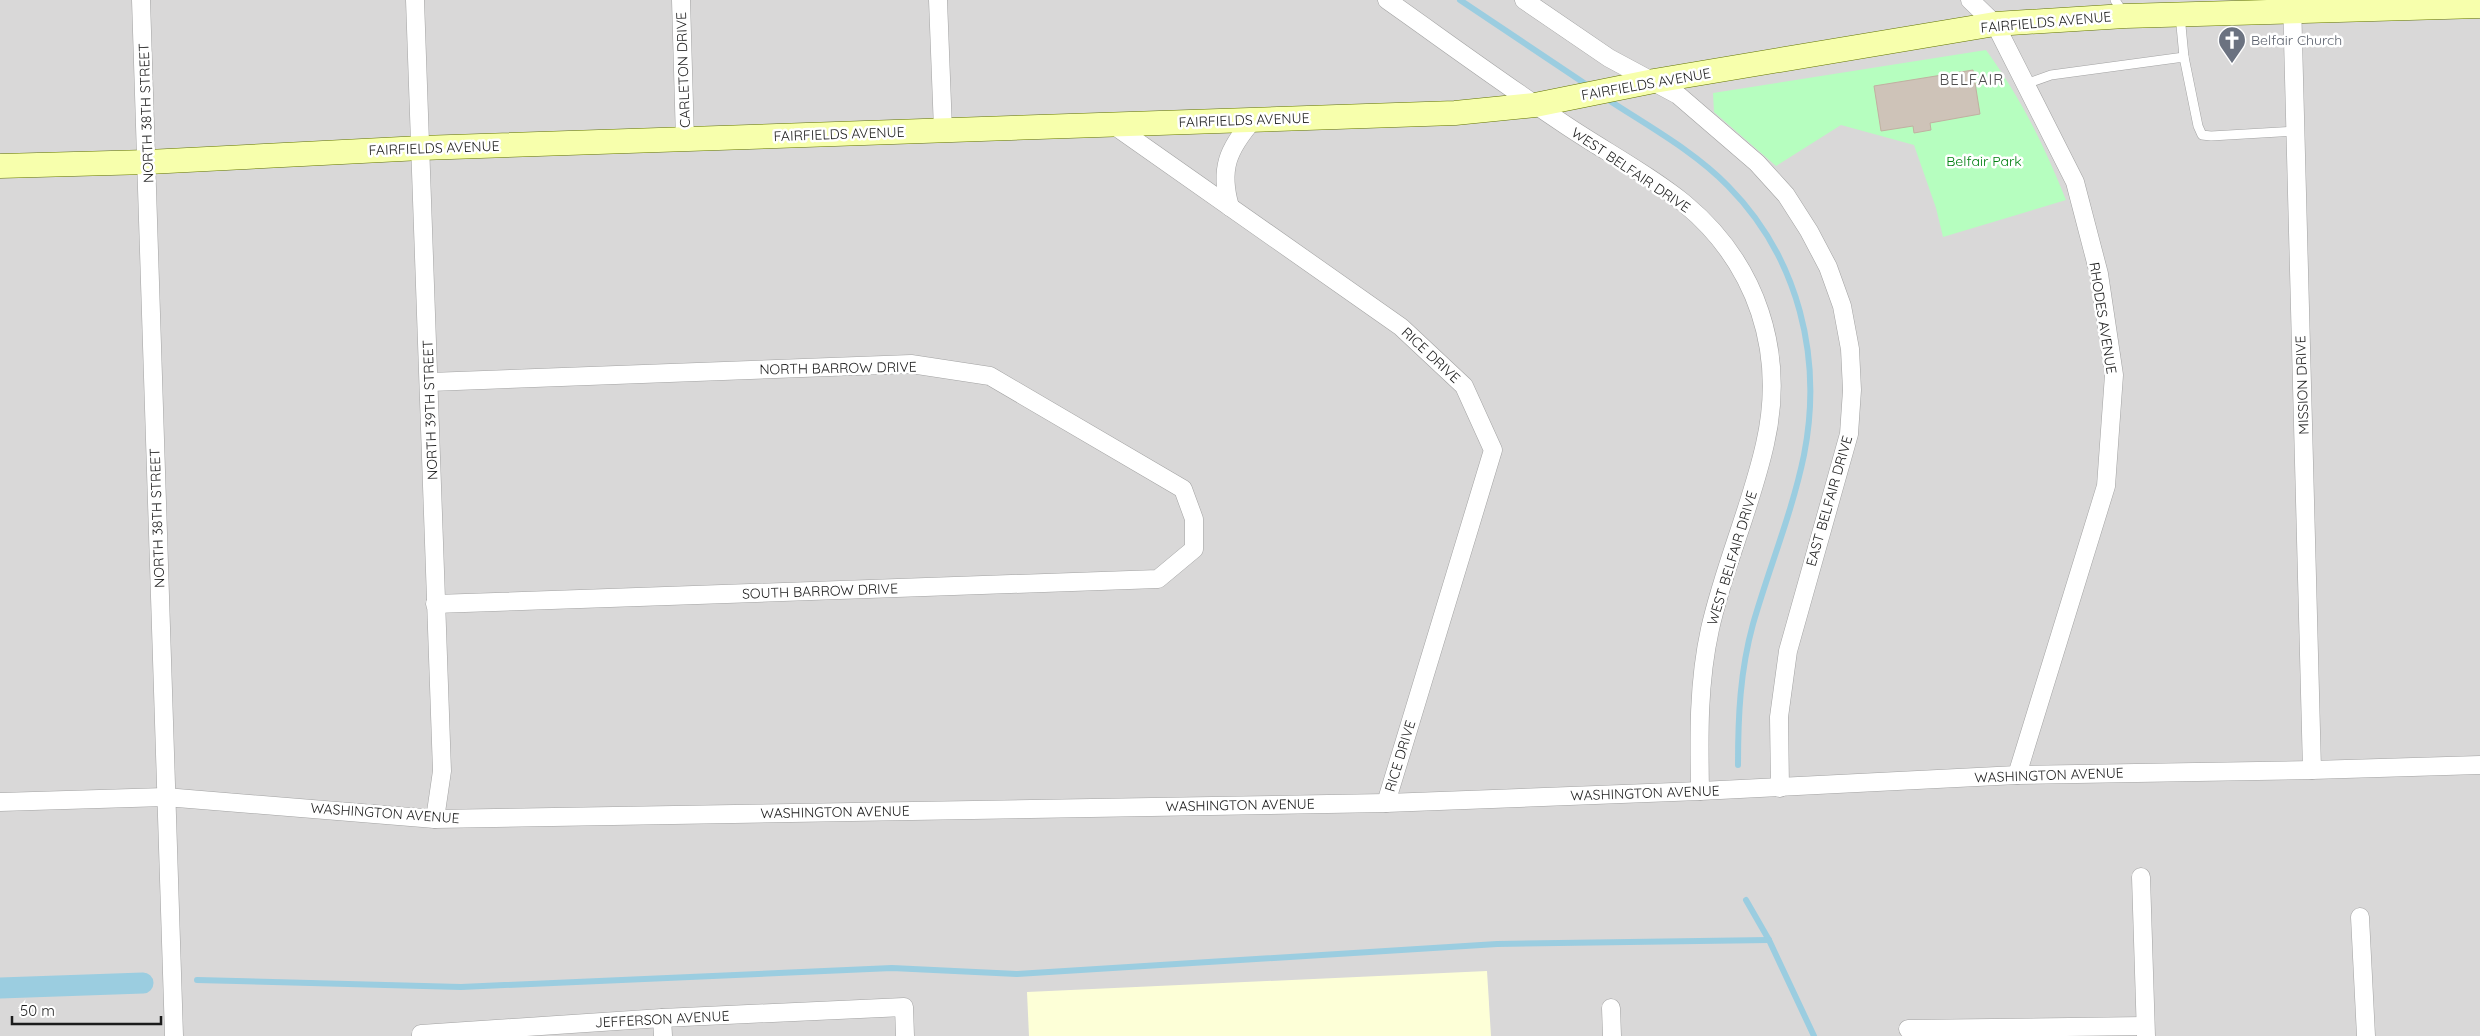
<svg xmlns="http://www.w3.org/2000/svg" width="2480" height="1036" viewBox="0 0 2480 1036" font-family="Quicksand,sans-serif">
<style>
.residential{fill:#d9d8d8}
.education{fill:#fdffd7}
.park{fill:#b6febf}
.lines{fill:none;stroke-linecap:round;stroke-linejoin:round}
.stream{stroke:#9bcde0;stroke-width:6}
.canal{stroke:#9bcde0;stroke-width:21}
.building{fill:#cec3b8;stroke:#c1b0a1}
.lane-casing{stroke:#a2a2a2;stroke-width:10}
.street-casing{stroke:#a2a2a2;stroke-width:19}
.secondary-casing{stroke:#627400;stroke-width:25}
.lane{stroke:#fff;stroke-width:9}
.street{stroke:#fff;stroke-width:18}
.secondary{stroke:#f7ffac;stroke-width:24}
.labels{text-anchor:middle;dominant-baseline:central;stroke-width:5;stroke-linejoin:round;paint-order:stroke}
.street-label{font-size:14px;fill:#1b1b1b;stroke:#fff}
.worship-label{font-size:14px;fill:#5b616d;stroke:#fff;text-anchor:start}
.park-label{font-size:14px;fill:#028012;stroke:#fff}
.neighbourhood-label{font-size:15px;letter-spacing:1px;fill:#4e4e4e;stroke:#fff}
</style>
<rect width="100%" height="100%" fill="#eeeadf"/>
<rect class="residential" x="0" y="0" width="2480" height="1036"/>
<path class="education" d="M1487 971 1491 1036H1029L1027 992Z"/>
<path class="park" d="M1986 50C2021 98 2044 145 2066 200L1943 237 1936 208 1914 145 1841 125 1776 166 1714 112 1713 93Z"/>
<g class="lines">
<g class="stream">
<path d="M1460 0 1590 87"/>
<path d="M1604 97C1646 125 1693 150 1728 186 1799 258 1823 358 1804 455 1792 513 1769 568 1753 624 1740 671 1738 717 1738 765"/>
<path d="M1746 900 1769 940 1814 1036"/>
<path d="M197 980 461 987 892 968 1017 974 1497 944 1769 940"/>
</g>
<path class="canal" d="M0 988 143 983"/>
</g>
<path class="building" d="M1973 70 1980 114 1930 123 1931 130 1914 133 1913 126 1881 131 1874 86Z"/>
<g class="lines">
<g class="lane-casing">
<g id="lane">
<path d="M2115 0 2124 14"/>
<path d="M2180 15 2184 57"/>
<path d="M2026 84 2051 75 2184 57 2198 126 2202 135 2211 136 2295 131"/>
</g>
</g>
<g class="street-casing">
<g id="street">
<path d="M141 0 174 1036"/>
<path d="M415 0 442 771 435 819"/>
<path d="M681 0 685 140"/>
<path d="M938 0 943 130"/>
<path d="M1387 0C1445 41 1502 83 1561 122 1602 150 1647 173 1685 204 1757 264 1786 352 1765 444 1751 507 1724 566 1710 629 1698 683 1699 737 1700 791"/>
<path d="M1524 0 1609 58 1678 95 1757 163 1786 195 1809 231 1828 267 1842 306 1850 349 1852 390 1849 434 1788 651 1779 717 1780 788"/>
<path d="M1970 0 1995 24 2075 182 2099 274 2114 375 2106 486 2017 775"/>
<path d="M2292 1 2312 770"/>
<path d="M1112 124 1401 327 1464 386 1493 450 1386 803"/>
<path d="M1230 207C1219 169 1228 149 1253 120"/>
<path d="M430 382 911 364 990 376 1183 489 1194 519V549L1158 579 435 604"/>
<path d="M0 802 165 797 435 819 1386 803 1700 791 2017 775 2312 770 2480 765"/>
<path d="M2141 877 2146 1036"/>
<path d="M2360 917 2366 1036"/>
<path d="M1611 1008 1612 1036"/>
<path d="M662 1018 663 1036"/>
<path d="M1908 1029 2145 1026"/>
<path d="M421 1036V1034L662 1018 904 1007 905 1036"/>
</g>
</g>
<g class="secondary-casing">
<path id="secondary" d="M0 166 148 162 421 148 1455 113 1535 105 1654 81 1995 24 2125 16 2480 6"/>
</g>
<use href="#lane" class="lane"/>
<use href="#street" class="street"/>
<use href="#secondary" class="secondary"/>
</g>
<defs>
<g id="church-pin" transform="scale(1.4375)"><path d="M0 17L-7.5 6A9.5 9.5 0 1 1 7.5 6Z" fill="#6b7280" stroke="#fff"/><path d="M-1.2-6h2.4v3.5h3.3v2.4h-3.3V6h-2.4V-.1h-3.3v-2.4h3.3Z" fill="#fff"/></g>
</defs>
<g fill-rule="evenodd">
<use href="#church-pin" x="2232" y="40"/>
</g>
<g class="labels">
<g class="street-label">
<text transform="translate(2046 22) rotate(-5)">FAIRFIELDS AVENUE</text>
<text transform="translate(683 70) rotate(-92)">CARLETON DRIVE</text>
<text transform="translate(1646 84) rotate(-10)">FAIRFIELDS AVENUE</text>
<text transform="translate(146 113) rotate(-92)">NORTH 38TH STREET</text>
<text transform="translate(1244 120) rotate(-2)">FAIRFIELDS AVENUE</text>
<text transform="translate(839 134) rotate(-2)">FAIRFIELDS AVENUE</text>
<text transform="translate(434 148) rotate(-2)">FAIRFIELDS AVENUE</text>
<text transform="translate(1631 170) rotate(34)">WEST BELFAIR DRIVE</text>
<text transform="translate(2103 318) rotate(81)">RHODES AVENUE</text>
<text transform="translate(1431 355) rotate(43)">RICE DRIVE</text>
<text transform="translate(838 368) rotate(-1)">NORTH BARROW DRIVE</text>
<text transform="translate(2302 385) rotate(-92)">MISSION DRIVE</text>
<text transform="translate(430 410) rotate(-92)">NORTH 39TH STREET</text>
<text transform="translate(1829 501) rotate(-74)">EAST BELFAIR DRIVE</text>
<text transform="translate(157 518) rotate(-92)">NORTH 38TH STREET</text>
<text transform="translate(1732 558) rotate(-73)">WEST BELFAIR DRIVE</text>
<text transform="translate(820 591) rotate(-2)">SOUTH BARROW DRIVE</text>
<text transform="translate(1400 756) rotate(-73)">RICE DRIVE</text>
<text transform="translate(2049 775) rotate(-2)">WASHINGTON AVENUE</text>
<text transform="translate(1645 793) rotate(-2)">WASHINGTON AVENUE</text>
<text transform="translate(1240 805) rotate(-1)">WASHINGTON AVENUE</text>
<text transform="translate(835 812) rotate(-1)">WASHINGTON AVENUE</text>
<text transform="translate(385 813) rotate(4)">WASHINGTON AVENUE</text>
<text transform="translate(662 1019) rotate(-3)">JEFFERSON AVENUE</text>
</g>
<g class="worship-label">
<text x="2251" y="40">Belfair Church</text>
</g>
<g class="park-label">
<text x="1984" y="161">Belfair Park</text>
</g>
<g class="neighbourhood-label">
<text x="1972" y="79">BELFAIR</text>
</g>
</g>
<path d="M12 1016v8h149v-8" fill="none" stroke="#1b1b1b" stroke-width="2.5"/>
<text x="20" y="1016" font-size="15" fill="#1b1b1b" stroke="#ffffff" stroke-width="4" paint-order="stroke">50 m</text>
</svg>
